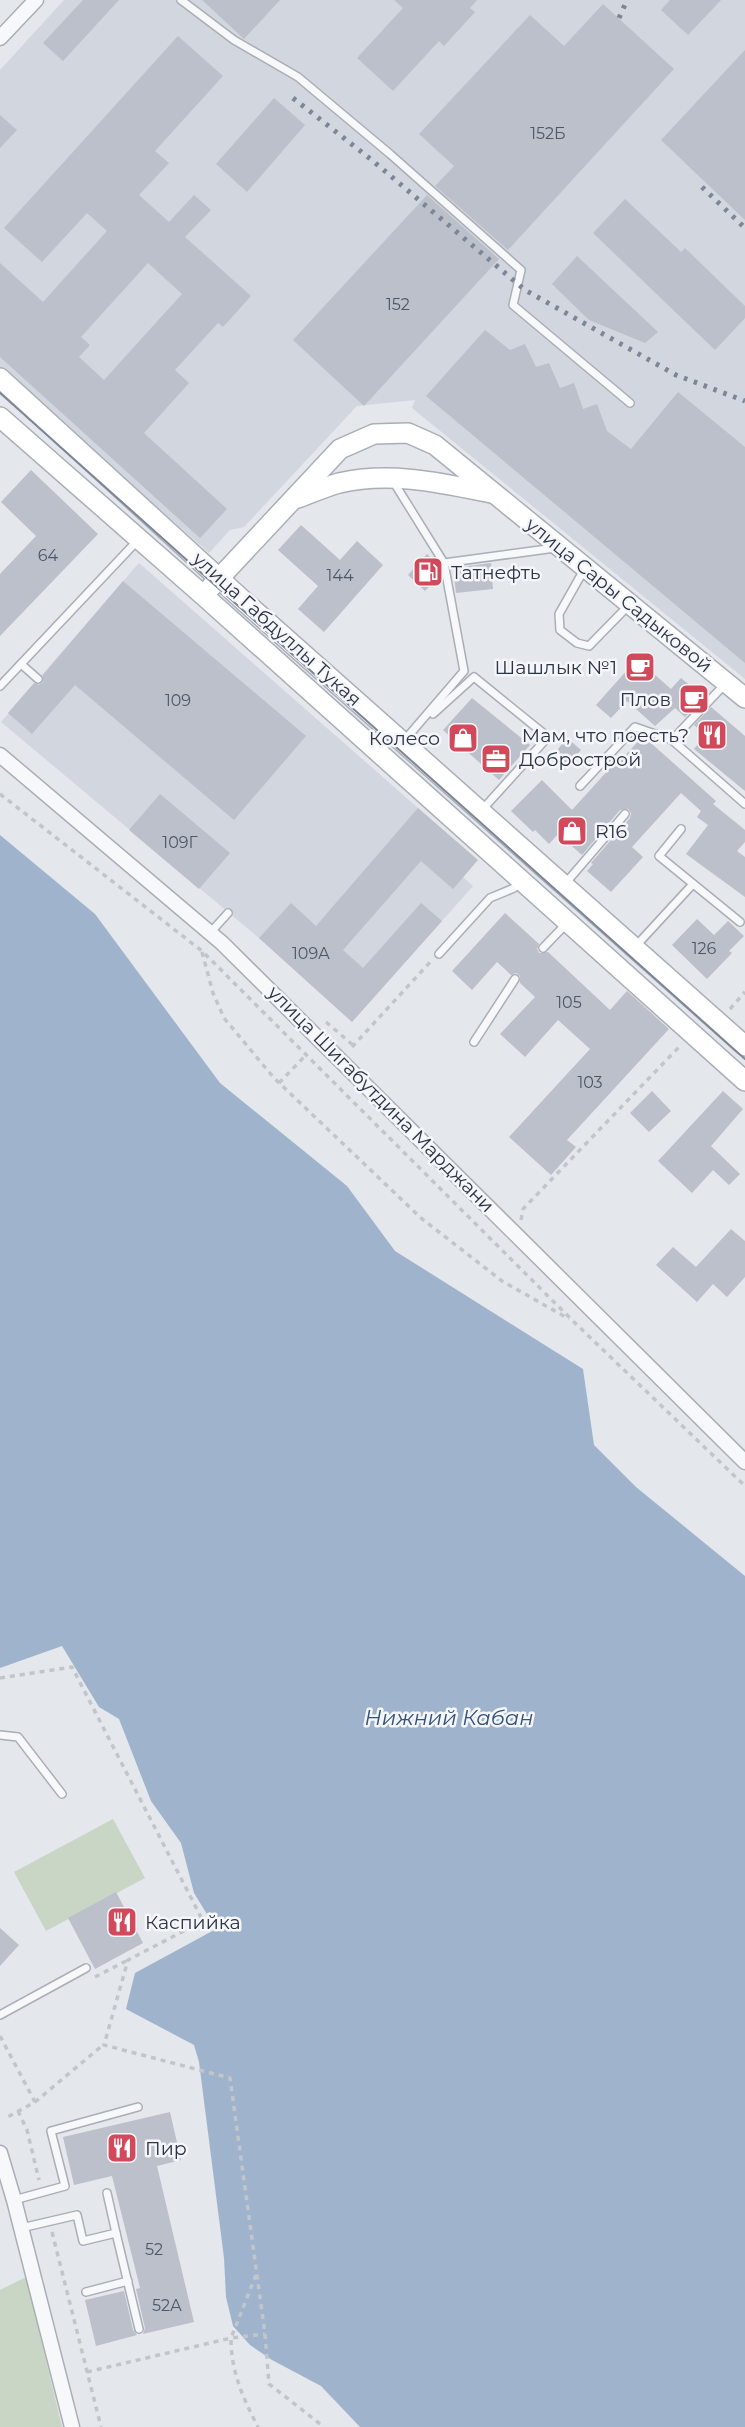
<svg xmlns="http://www.w3.org/2000/svg" width="745" height="2427" viewBox="0 0 745 2427" font-family="Montserrat,sans-serif">
<style>
.built{fill:#d2d6de}
.green{fill:#c9d6c5}
.water{fill:#9fb4cc}
.building{fill:#bbc0ca;fill-rule:evenodd}
.lines{fill:none;stroke-linecap:round;stroke-linejoin:round}
.lane-casing{stroke:#a9aeb7;stroke-width:10}
.street-casing{stroke:#a9aeb7;stroke-width:17}
.secondary-casing{stroke:#a9aeb7;stroke-width:22}
.path{stroke:#c2c5cb;stroke-width:3.5;stroke-dasharray:5 5;stroke-linecap:butt}
.lane{stroke:#f7f8fa;stroke-width:7}
.street{stroke:#f7f8fa;stroke-width:14}
.secondary{stroke:#fff;stroke-width:19}
.tram{stroke:#7d8696;stroke-width:2}
.rail{stroke:#7d8696;stroke-width:5;stroke-dasharray:3.5 7;stroke-linecap:butt}
.labels{text-anchor:middle;dominant-baseline:central;stroke-width:5;stroke-linejoin:round;paint-order:stroke}
.number-label{font-size:16px;fill:#4f5766}
.poi-label{font-size:19px;fill:#2b3445;stroke:#f4f6f9;text-anchor:start}
.street-label{font-size:19px;fill:#2b3445;stroke:#f4f6f9}
.water-label{font-size:21px;font-style:italic;fill:#34527a;stroke:#f4f6f9}
</style>
<rect width="100%" height="100%" fill="#e4e7ec"/>
<g class="built">
<path d="M64 0H745V679L412 408 415 400 357 406 244 527 230 530 209 553 0 367V70Z"/>
<path d="M139 563 418 808 463 877 473 886 352 1022 259 938 1 722Z"/>
</g>
<g class="green">
<path d="M113 1819 145 1878 46 1931 14 1872Z"/>
<path d="M26 2277 62 2427H0V2290Z"/>
</g>
<path class="water" d="M0 835 95 914 220 1083 347 1186 395 1251 583 1369 594 1445 636 1487 745 1576V2427H360L321 2386 272 2360 250 2345 233 2326 226 2297 224 2258 199 2062 194 2045 126 2009 135 1973 216 1929 194 1893 181 1843 151 1801 119 1719 99 1707 62 1646 0 1668Z"/>
<g class="building">
<path d="M83 0H119L63 61 43 43Z"/>
<path d="M202 0H280L244 39Z"/>
<path d="M394 0H477L470 8 475 12 444 46 439 41 393 91 357 58 403 8Z"/>
<path d="M670 0H721L688 35 661 10Z"/>
<path d="M603 4 674 69 508 250 435 186 454 166 419 134 530 15 564 46Z"/>
<path d="M178 36 223 76 155 151 169 163 139 195 169 222 194 195 211 210 185 237 251 296 223 327 218 323 175 370 189 383 144 433 227 509 200 538 0 357V263L43 302 107 231 87 213 42 262 4 228ZM148 263 182 294 104 380 79 357 90 345 81 337Z"/>
<path d="M745 50V220L661 140Z"/>
<path d="M274 98 305 125 247 192 216 164Z"/>
<path d="M0 115 17 130 0 148Z"/>
<path d="M427 195 499 259 364 406 293 340Z"/>
<path d="M625 199 681 252 685 248 745 306V318L715 350 593 233Z"/>
<path d="M577 256 658 332 645 343 589 320 552 284Z"/>
<path d="M485 330 510 350 525 344 536 367 549 363 560 388 574 383 583 409 597 404 607 431 631 449 678 392 745 447V663L426 396Z"/>
<path d="M31 470 98 534 0 636V574L36 536 1 502Z"/>
<path d="M301 525 340 560 357 541 383 565 324 632 298 609 318 586 278 550Z"/>
<path d="M427 554 438 565 440 575 425 591 408 575Z"/>
<path d="M491 563 493 589 456 593 453 568Z"/>
<path d="M123 581 306 736 234 820 75 685 32 734 8 713 34 683 39 685 43 682V675Z"/>
<path d="M637 659 671 689 681 678 704 697 685 717 675 708 655 726 627 701 611 718 596 705Z"/>
<path d="M472 698 530 745 499 780 443 730Z"/>
<path d="M711 707 745 736V791L694 749 705 735 694 725Z"/>
<path d="M643 736 716 801 713 804 745 830V842L737 851 745 857V897L686 854 708 825 697 817 701 811 681 793 632 847 643 857 611 892 587 871 593 864 591 863 630 818 631 813 628 809 620 810 582 855 558 834 549 844 535 830 533 832 511 811 542 780 572 810 620 757 622 759Z"/>
<path d="M567 738 581 750 564 770 550 759Z"/>
<path d="M160 794 230 853 199 889 129 830Z"/>
<path d="M418 808 478 860 453 889 421 861 343 950 363 968 421 903 442 921 352 1022 259 938 291 903 316 926Z"/>
<path d="M505 913 539 944 537 949 539 953 548 952 610 1010 627 991 669 1029 567 1140 576 1147 551 1175 509 1137 590 1049 558 1020 525 1057 500 1034 535 997 520 983V976L516 973 511 975 497 962 472 990 452 971Z"/>
<path d="M697 919 714 935 728 921 744 936 729 951 732 953 707 979 672 945Z"/>
<path d="M652 1091 671 1111 649 1132 630 1113Z"/>
<path d="M723 1091 743 1109 711 1146 740 1174 729 1185 713 1170 692 1193 658 1161Z"/>
<path d="M731 1229 745 1241V1277L727 1297 713 1284 697 1302 656 1265 673 1247 696 1267Z"/>
<path d="M116 1892 143 1943 95 1969 68 1918Z"/>
<path d="M0 1928 19 1945 0 1966Z"/>
<path d="M170 2112 181 2160 157 2166 194 2322 143 2334 145 2328 136 2289 140 2288 112 2176 74 2185 63 2137Z"/>
<path d="M124 2291 133 2330 137 2335 96 2346 85 2300Z"/>
</g>
<g class="lines">
<g class="lane-casing">
<g id="lane">
<path d="M181 0 234 40 298 77 390 154 521 270 513 305 630 403"/>
<path d="M393 481 444 563 464 671 403 742"/>
<path d="M444 563 555 548"/>
<path d="M585 568 559 614 560 630 577 643 589 646 629 605"/>
<path d="M21 664 38 679"/>
<path d="M0 686 138 540"/>
<path d="M433 714 474 677 548 737 481 811"/>
<path d="M672 740 745 804"/>
<path d="M580 786 635 727 672 740 726 683"/>
<path d="M681 829 659 856 740 922"/>
<path d="M564 885 625 814"/>
<path d="M210 933 228 913"/>
<path d="M543 948 567 923"/>
<path d="M634 948 693 884"/>
<path d="M439 954 490 898 514 888 520 881"/>
<path d="M474 1042 515 979"/>
<path d="M0 1735 18 1737 62 1794"/>
<path d="M0 2015 86 1968"/>
<path d="M107 2193 116 2233"/>
<path d="M14 2200 65 2186 51 2131 138 2107"/>
<path d="M21 2228 77 2215 83 2241 116 2233 139 2329"/>
<path d="M86 2292 128 2281"/>
</g>
</g>
<g class="street-casing">
<g id="street">
<path d="M0 38 36 0"/>
<path d="M0 755 222 943 745 1462"/>
<path d="M0 2153 14 2200 72 2427"/>
</g>
</g>
<g class="secondary-casing">
<g id="secondary">
<path d="M0 378 246 603 745 1046"/>
<path d="M0 417 204 596 745 1081"/>
<path d="M298 498C311 493 325 487 339 483 389 471 442 483 491 493"/>
<path d="M211 587 340 449 374 434 408 433 435 445 745 698"/>
</g>
</g>
<g class="path">
<path d="M0 794 202 951 574 1322 745 1486"/>
<path d="M202 952 213 993 224 1018 274 1078 421 1218 502 1281 569 1319"/>
<path d="M730 1009 745 992"/>
<path d="M326 1022 354 1046"/>
<path d="M352 1047 432 960"/>
<path d="M279 1083 306 1055"/>
<path d="M521 1220 523 1209 680 1046"/>
<path d="M0 1678 72 1667 203 1921 128 1960 104 2045 230 2078 265 2334 269 2384 324 2427"/>
<path d="M95 1977 128 1960"/>
<path d="M0 2036 35 2102 4 2119"/>
<path d="M35 2102 103 2045"/>
<path d="M18 2111 27 2130 39 2180"/>
<path d="M52 2232 101 2427"/>
<path d="M256 2275 231 2338 265 2334"/>
<path d="M87 2372 231 2338C231 2372 243 2398 258 2427"/>
</g>
<use href="#lane" class="lane"/>
<use href="#street" class="street"/>
<use href="#secondary" class="secondary"/>
<path class="tram" d="M0 393 745 1059"/>
<g class="rail">
<path d="M619 18 627 0"/>
<path d="M293 98 373 161 525 290 676 375 745 401"/>
<path d="M702 187 745 228"/>
</g>
</g>
<defs>
<g id="fuel-square" transform="scale(1.575)"><rect x="-9" y="-9" width="18" height="18" rx="4" fill="#d1495b" stroke="#f4f6f9"/><path d="M-5.5-6h7V0h2V4h1.3V-2.5L3-4.5l.8-.8L6-3V5H2.5V1h-1V6h-7ZM-4.2-4.7v3.2H.2V-4.7Z" fill="#fff"/></g>
<g id="cafe-square" transform="scale(1.575)"><rect x="-9" y="-9" width="18" height="18" rx="4" fill="#d1495b" stroke="#f4f6f9"/><path d="M-5.5-4.5H6V0H3Q3 3.5 0 3.5H-2.5Q-5.5 3.5-5.5 0ZM3-3.2v2h1.7v-2ZM-6 4.5H4V6H-6Z" fill="#fff"/></g>
<g id="restaurant-square" transform="scale(1.575)"><rect x="-9" y="-9" width="18" height="18" rx="4" fill="#d1495b" stroke="#f4f6f9"/><path d="M-5-6h1v4h1v-4h1v4h1v-4h1v5L-1.5 .5V6h-2V.5L-5-1ZM5-6V6H3V1.5H1.5Q1.5-4 5-6Z" fill="#fff"/></g>
<g id="shop-square" transform="scale(1.575)"><rect x="-9" y="-9" width="18" height="18" rx="4" fill="#d1495b" stroke="#f4f6f9"/><path d="M-5-2.5h2.3a2.7 3.5 0 0 1 5.4 0H5L5.5 6h-11ZM-1.5-2.5h3a1.5 2.3 0 0 0-3 0Z" fill="#fff"/></g>
<g id="office-square" transform="scale(1.575)"><rect x="-9" y="-9" width="18" height="18" rx="4" fill="#d1495b" stroke="#f4f6f9"/><path d="M-6-3h4V-5.5h4V-3h4V5H-6ZM-1-4.5V-3h2v-1.5ZM-6 0V1H6V0Z" fill="#fff"/></g>
</defs>
<g fill-rule="evenodd">
<use href="#fuel-square" x="428" y="572"/>
<use href="#cafe-square" x="640" y="667"/>
<use href="#cafe-square" x="694" y="699"/>
<use href="#restaurant-square" x="712" y="735"/>
<use href="#shop-square" x="463" y="738"/>
<use href="#office-square" x="496" y="759"/>
<use href="#shop-square" x="572" y="831"/>
<use href="#restaurant-square" x="122" y="1922"/>
<use href="#restaurant-square" x="122" y="2148"/>
</g>
<g class="labels">
<g class="number-label">
<text x="548" y="133">152Б</text>
<text x="398" y="304">152</text>
<text x="48" y="555">64</text>
<text x="340" y="575">144</text>
<text x="178" y="700">109</text>
<text x="180" y="842">109Г</text>
<text x="704" y="948">126</text>
<text x="311" y="953">109А</text>
<text x="569" y="1002">105</text>
<text x="590" y="1082">103</text>
<text x="154" y="2249">52</text>
<text x="167" y="2305">52А</text>
</g>
<g class="poi-label">
<text x="451" y="572">Татнефть</text>
<text x="617" y="667" text-anchor="end">Шашлык №1</text>
<text x="671" y="699" text-anchor="end">Плов</text>
<text x="689" y="735" text-anchor="end">Мам, что поесть?</text>
<text x="440" y="738" text-anchor="end">Колесо</text>
<text x="519" y="759">Добрострой</text>
<text x="595" y="831">R16</text>
<text x="145" y="1922">Каспийка</text>
<text x="145" y="2148">Пир</text>
</g>
<g class="street-label">
<text transform="translate(619 595) rotate(39)">улица Сары Садыковой</text>
<text transform="translate(277 629) rotate(42)">улица Габдуллы Тукая</text>
<text transform="translate(381 1099) rotate(45)">улица Шигабутдина Марджани</text>
</g>
<g class="water-label">
<text x="449" y="1717">Нижний Кабан</text>
</g>
</g>
</svg>
